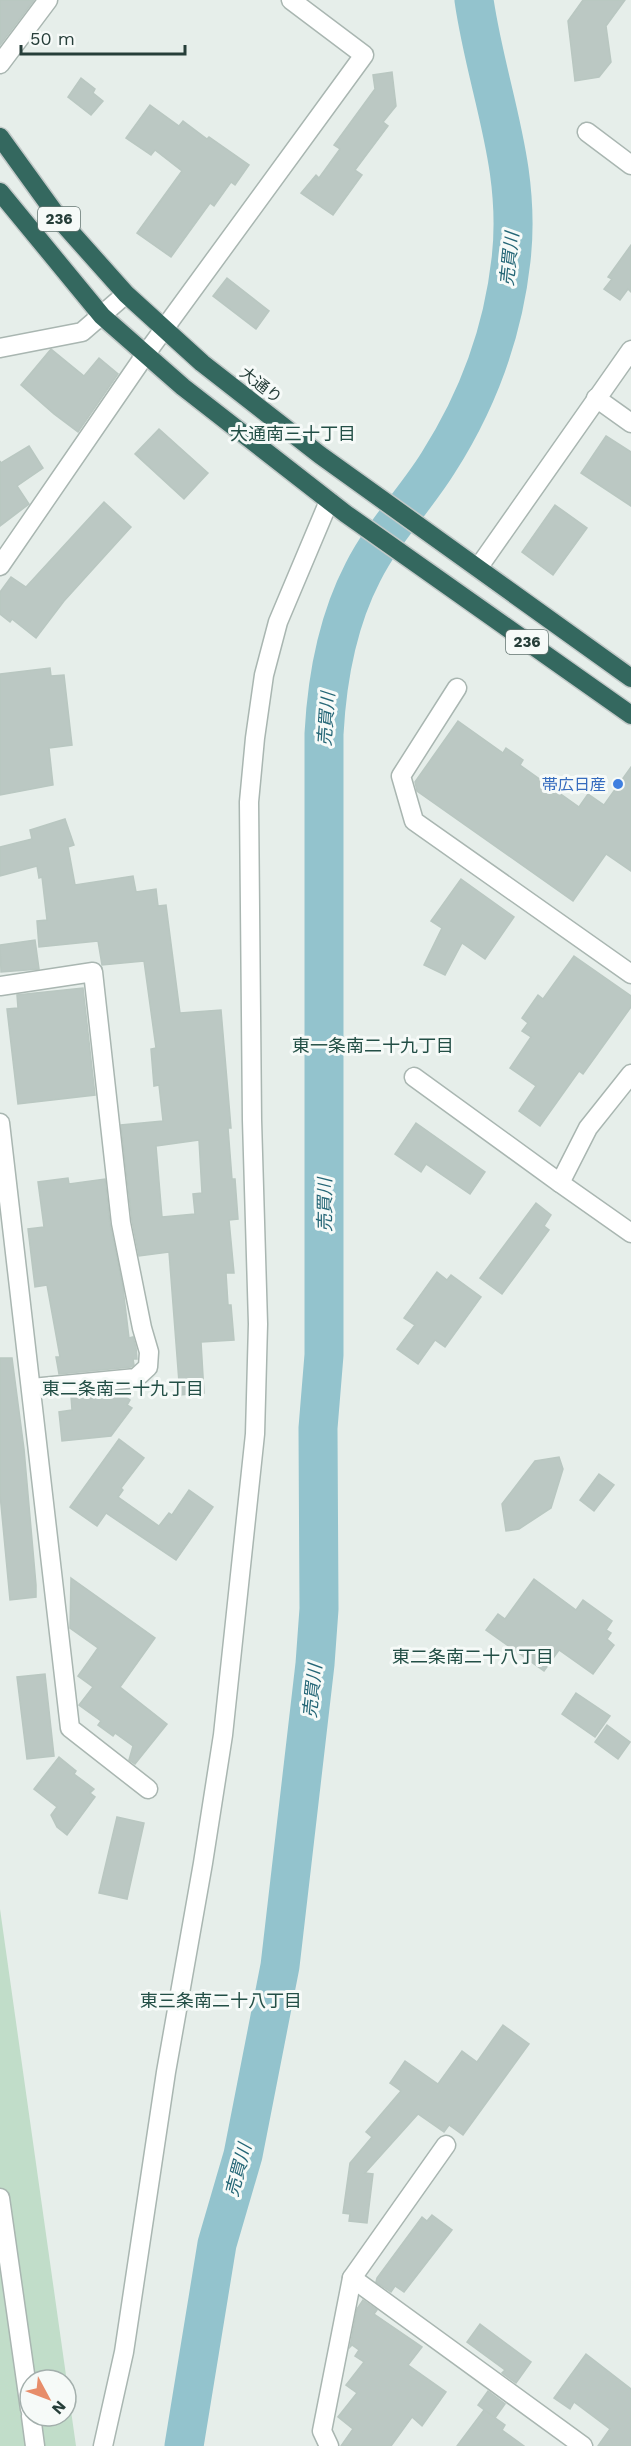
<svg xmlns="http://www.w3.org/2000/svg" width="631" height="2446" viewBox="0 0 631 2446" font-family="'Work Sans','Noto Sans JP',sans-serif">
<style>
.green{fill:#c1ddc9;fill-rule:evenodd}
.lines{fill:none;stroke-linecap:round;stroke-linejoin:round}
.river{stroke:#93c3cd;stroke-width:39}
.building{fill:#bbc8c3;stroke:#b9c7c1;stroke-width:1.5;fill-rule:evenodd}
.minor-casing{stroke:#a9b6b1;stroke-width:21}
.highway-casing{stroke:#c2c9c8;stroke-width:21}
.minor{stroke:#fff;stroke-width:18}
.highway{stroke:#34685f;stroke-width:18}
.shop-dot{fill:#3f7fe0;stroke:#f6faf8;stroke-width:2}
.labels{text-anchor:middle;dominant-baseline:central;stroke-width:6;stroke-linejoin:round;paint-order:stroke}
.shield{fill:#f6faf8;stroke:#647672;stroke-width:1.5}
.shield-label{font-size:15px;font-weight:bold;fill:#263e39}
.street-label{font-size:16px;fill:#263e39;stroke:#f6faf8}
.shop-label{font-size:16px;fill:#366cbe;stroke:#f6faf8;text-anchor:end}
.water-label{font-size:18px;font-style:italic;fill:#246676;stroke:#f6faf8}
.neighbourhood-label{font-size:18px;fill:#234f46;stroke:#f6faf8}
</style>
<rect width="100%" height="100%" fill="#e6eeea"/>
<path class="green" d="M0 1909 76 2446H0ZM30 2380H66V2416H30Z"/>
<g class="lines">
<path class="river" d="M184 2446 217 2244 243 2155 280 1966 315 1664 319 1609 318 1428 324 1355V734C327 677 337 622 363 572 383 532 415 500 438 463 477 402 503 332 511 260 522 166 487 90 474 0"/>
</g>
<g class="building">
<path d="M0 0H34L0 45Z"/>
<path d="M583 0H625L606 26 611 62 599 77 575 81 568 21Z"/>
<path d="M392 72 396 106 383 122 388 126 355 170 362 175 333 215 301 193 316 175 319 178 340 149 334 145 375 89 373 75Z"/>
<path d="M81 78 95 89 93 93 103 101 91 115 68 97Z"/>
<path d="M150 105 179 126 183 121 207 139 209 137 249 165 235 185 231 182 214 206 210 203 171 257 137 233 182 171 155 150 151 155 126 138Z"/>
<path d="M631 245V292L628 289 620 300 604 289 612 279 608 277Z"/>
<path d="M227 278 269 311 256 329 213 296Z"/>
<path d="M51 349 84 376 99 358 118 374 78 432 54 414 21 385Z"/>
<path d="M159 429 208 473 184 499 135 454Z"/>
<path d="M606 436 631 452V506L581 473Z"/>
<path d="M29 446 43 468 17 486 29 504 0 526V461L1 463Z"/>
<path d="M104 502 131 527 64 601 36 638 12 619 10 622 0 614V592L11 577 26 587Z"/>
<path d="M555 505 587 528 553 575 522 552Z"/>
<path d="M50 668 51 676 64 675 72 745 49 748 53 785 0 795V674Z"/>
<path d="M458 721 503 753 506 748 523 760 520 765 579 807 588 794 604 805 631 767V871L606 854 573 901 417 791 415 782Z"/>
<path d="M65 819 74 845 68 847 75 885 133 876 136 892 156 889 158 906 166 905 180 1013 221 1010 231 1128H228L232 1179H235L238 1219 229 1220 234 1273H226L228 1305H231L234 1340 201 1342 204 1393 180 1395 169 1252 139 1256 132 1221 121 1125 163 1121 159 1085 154 1086 151 1049 156 1048 144 961 102 965 98 941 39 947 37 921 47 920 42 877 39 878 37 866 0 876V847L32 839 30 830ZM199 1140 202 1193 193 1194 195 1214 162 1217 156 1146Z"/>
<path d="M461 879 514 917 485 959 462 943 445 975 424 965 442 928 431 921Z"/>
<path d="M35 940 39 969 1 972 0 945Z"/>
<path d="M574 956 631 996V1007L583 1074 579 1071 540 1126 519 1111 536 1086 510 1068 531 1037 522 1031 528 1023 522 1018 538 995 543 999Z"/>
<path d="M83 988 95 1095 18 1104 7 1009 18 1008 17 995Z"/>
<path d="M416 1123 485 1172 470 1194 426 1164 421 1172 395 1154Z"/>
<path d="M68 1178 69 1184 105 1179 110 1224 123 1288 129 1338 133 1337 136 1348 137 1359H133L134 1365 131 1367 59 1374 56 1357H60L47 1285 35 1287 28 1229 44 1227 38 1182Z"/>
<path d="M536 1203 551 1215 544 1226 549 1230 502 1294 480 1278Z"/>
<path d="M437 1272 447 1280 451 1275 481 1297 445 1347 435 1340 418 1364 397 1349 415 1325 404 1318Z"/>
<path d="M0 1358H12L24 1449 36 1585V1597L10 1600 0 1494Z"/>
<path d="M117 1391 130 1400 127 1405 132 1408 111 1436 62 1441 59 1412 72 1410 71 1396Z"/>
<path d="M119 1439 144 1458 121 1488 123 1490 118 1497 159 1526 169 1513 172 1515 189 1490 213 1507 176 1560 106 1513 97 1526 70 1507Z"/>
<path d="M559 1457 563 1469 551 1508 519 1529 506 1531 502 1504 535 1461Z"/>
<path d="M599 1474 614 1485 594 1511 580 1500Z"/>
<path d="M71 1578 155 1638 120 1687 167 1724 135 1764 129 1760 133 1746 115 1733 113 1736 98 1725 101 1721 79 1705 93 1687 78 1676 98 1648 70 1628Z"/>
<path d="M534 1579 576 1610 583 1600 612 1621 606 1630 611 1633 607 1639 614 1645 593 1674 559 1650 544 1671 486 1630 498 1614 505 1619Z"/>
<path d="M45 1674 54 1756 27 1759 17 1677Z"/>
<path d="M576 1693 610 1716 595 1737 562 1714Z"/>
<path d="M607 1725 630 1742 618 1759 595 1742Z"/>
<path d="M59 1757 76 1771 74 1774 94 1789 90 1793 95 1797 67 1835 57 1827 51 1815 57 1807 34 1789Z"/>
<path d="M117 1817 144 1823 127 1899 99 1893Z"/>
<path d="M503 2025 529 2044 463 2135 449 2125 444 2132 418 2114 365 2173 373 2174 367 2223 349 2221 350 2214 343 2213 350 2163 372 2137 366 2132 401 2091 390 2083 405 2061 438 2084 462 2051 477 2062Z"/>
<path d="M432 2215 452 2230 404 2292 395 2286 391 2292 376 2282 377 2278 422 2217 427 2221Z"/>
<path d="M363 2300 377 2310 374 2314 422 2347 408 2365 446 2392 422 2426 412 2417 391 2446H341L353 2429 338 2417 357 2393 346 2385 364 2362 355 2356 359 2350 352 2345 350 2347 357 2309Z"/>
<path d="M480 2324 531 2362 516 2383 502 2373 505 2370 467 2342Z"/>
<path d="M586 2354 631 2389V2446H598L610 2429 574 2402 570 2409 554 2398Z"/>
<path d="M488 2391 505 2404 495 2418 478 2405Z"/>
<path d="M484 2410 505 2425 502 2430 524 2446H457Z"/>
</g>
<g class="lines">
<g class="minor-casing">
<g id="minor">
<path d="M0 64 48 0"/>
<path d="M587 132 631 165"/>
<path d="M0 348 82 332 126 294"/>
<path d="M596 398 631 423"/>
<path d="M0 566 145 355 364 55 291 0"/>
<path d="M478 568 631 350"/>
<path d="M457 688 401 776 414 821 631 974"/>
<path d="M0 986 93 972 121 1223 142 1328 149 1352 148 1367 136 1378 32 1388"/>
<path d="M631 1074 588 1128 560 1183 631 1233"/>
<path d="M414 1077 560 1183"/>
<path d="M0 1123 70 1728 148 1789"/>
<path d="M0 2198 30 2409"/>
<path d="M352 2278 583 2446"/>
<path d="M31 2416 35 2446"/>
<path d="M103 2446 124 2352 166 2072 203 1863 223 1735 255 1434 258 1324 252 1120 249 802 255 738 264 675 278 622 329 501"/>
<path d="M329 2446 322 2431 352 2278 446 2145"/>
</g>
</g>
<g class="highway-casing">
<g id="highway">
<path d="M0 137 60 220 126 294 202 363 320 455 631 678"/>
<path d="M0 192 102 316 183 387 346 514 631 715"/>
</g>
</g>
<use href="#minor" class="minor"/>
<use href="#highway" class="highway"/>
</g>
<circle class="shop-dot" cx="618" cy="784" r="6"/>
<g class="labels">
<g class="shield">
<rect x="38" y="207" width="42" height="24" rx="4.5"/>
<rect x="506" y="630" width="42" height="24" rx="4.5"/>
</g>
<g class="shield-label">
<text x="59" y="219">236</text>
<text x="527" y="642">236</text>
</g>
<g class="street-label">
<text transform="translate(261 385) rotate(38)">大通り</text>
</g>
<g class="shop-label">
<text x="606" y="784">帯広日産</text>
</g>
<g class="water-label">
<text transform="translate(509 259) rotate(-84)">売買川</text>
<text transform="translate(326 719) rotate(-86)">売買川</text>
<text transform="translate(324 1205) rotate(-90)">売買川</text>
<text transform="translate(312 1691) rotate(-84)">売買川</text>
<text transform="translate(238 2170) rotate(-75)">売買川</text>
</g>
<g class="neighbourhood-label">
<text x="293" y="433">大通南三十丁目</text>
<text x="373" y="1045">東一条南二十九丁目</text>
<text x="123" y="1388">東二条南二十九丁目</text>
<text x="473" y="1656">東二条南二十八丁目</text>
<text x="221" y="2000">東三条南二十八丁目</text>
</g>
</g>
<g transform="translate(48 2398) rotate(131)"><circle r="28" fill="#f6faf8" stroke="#a3afac" stroke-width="1.5"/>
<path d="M0-4.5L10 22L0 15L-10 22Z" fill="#e78d6a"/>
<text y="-9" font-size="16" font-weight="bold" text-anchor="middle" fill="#263e39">N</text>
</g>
<path d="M21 45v9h164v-9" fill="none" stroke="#263e39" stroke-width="3"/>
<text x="30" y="45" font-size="18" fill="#263e39" stroke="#f6faf8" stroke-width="4.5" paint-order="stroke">50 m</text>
</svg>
